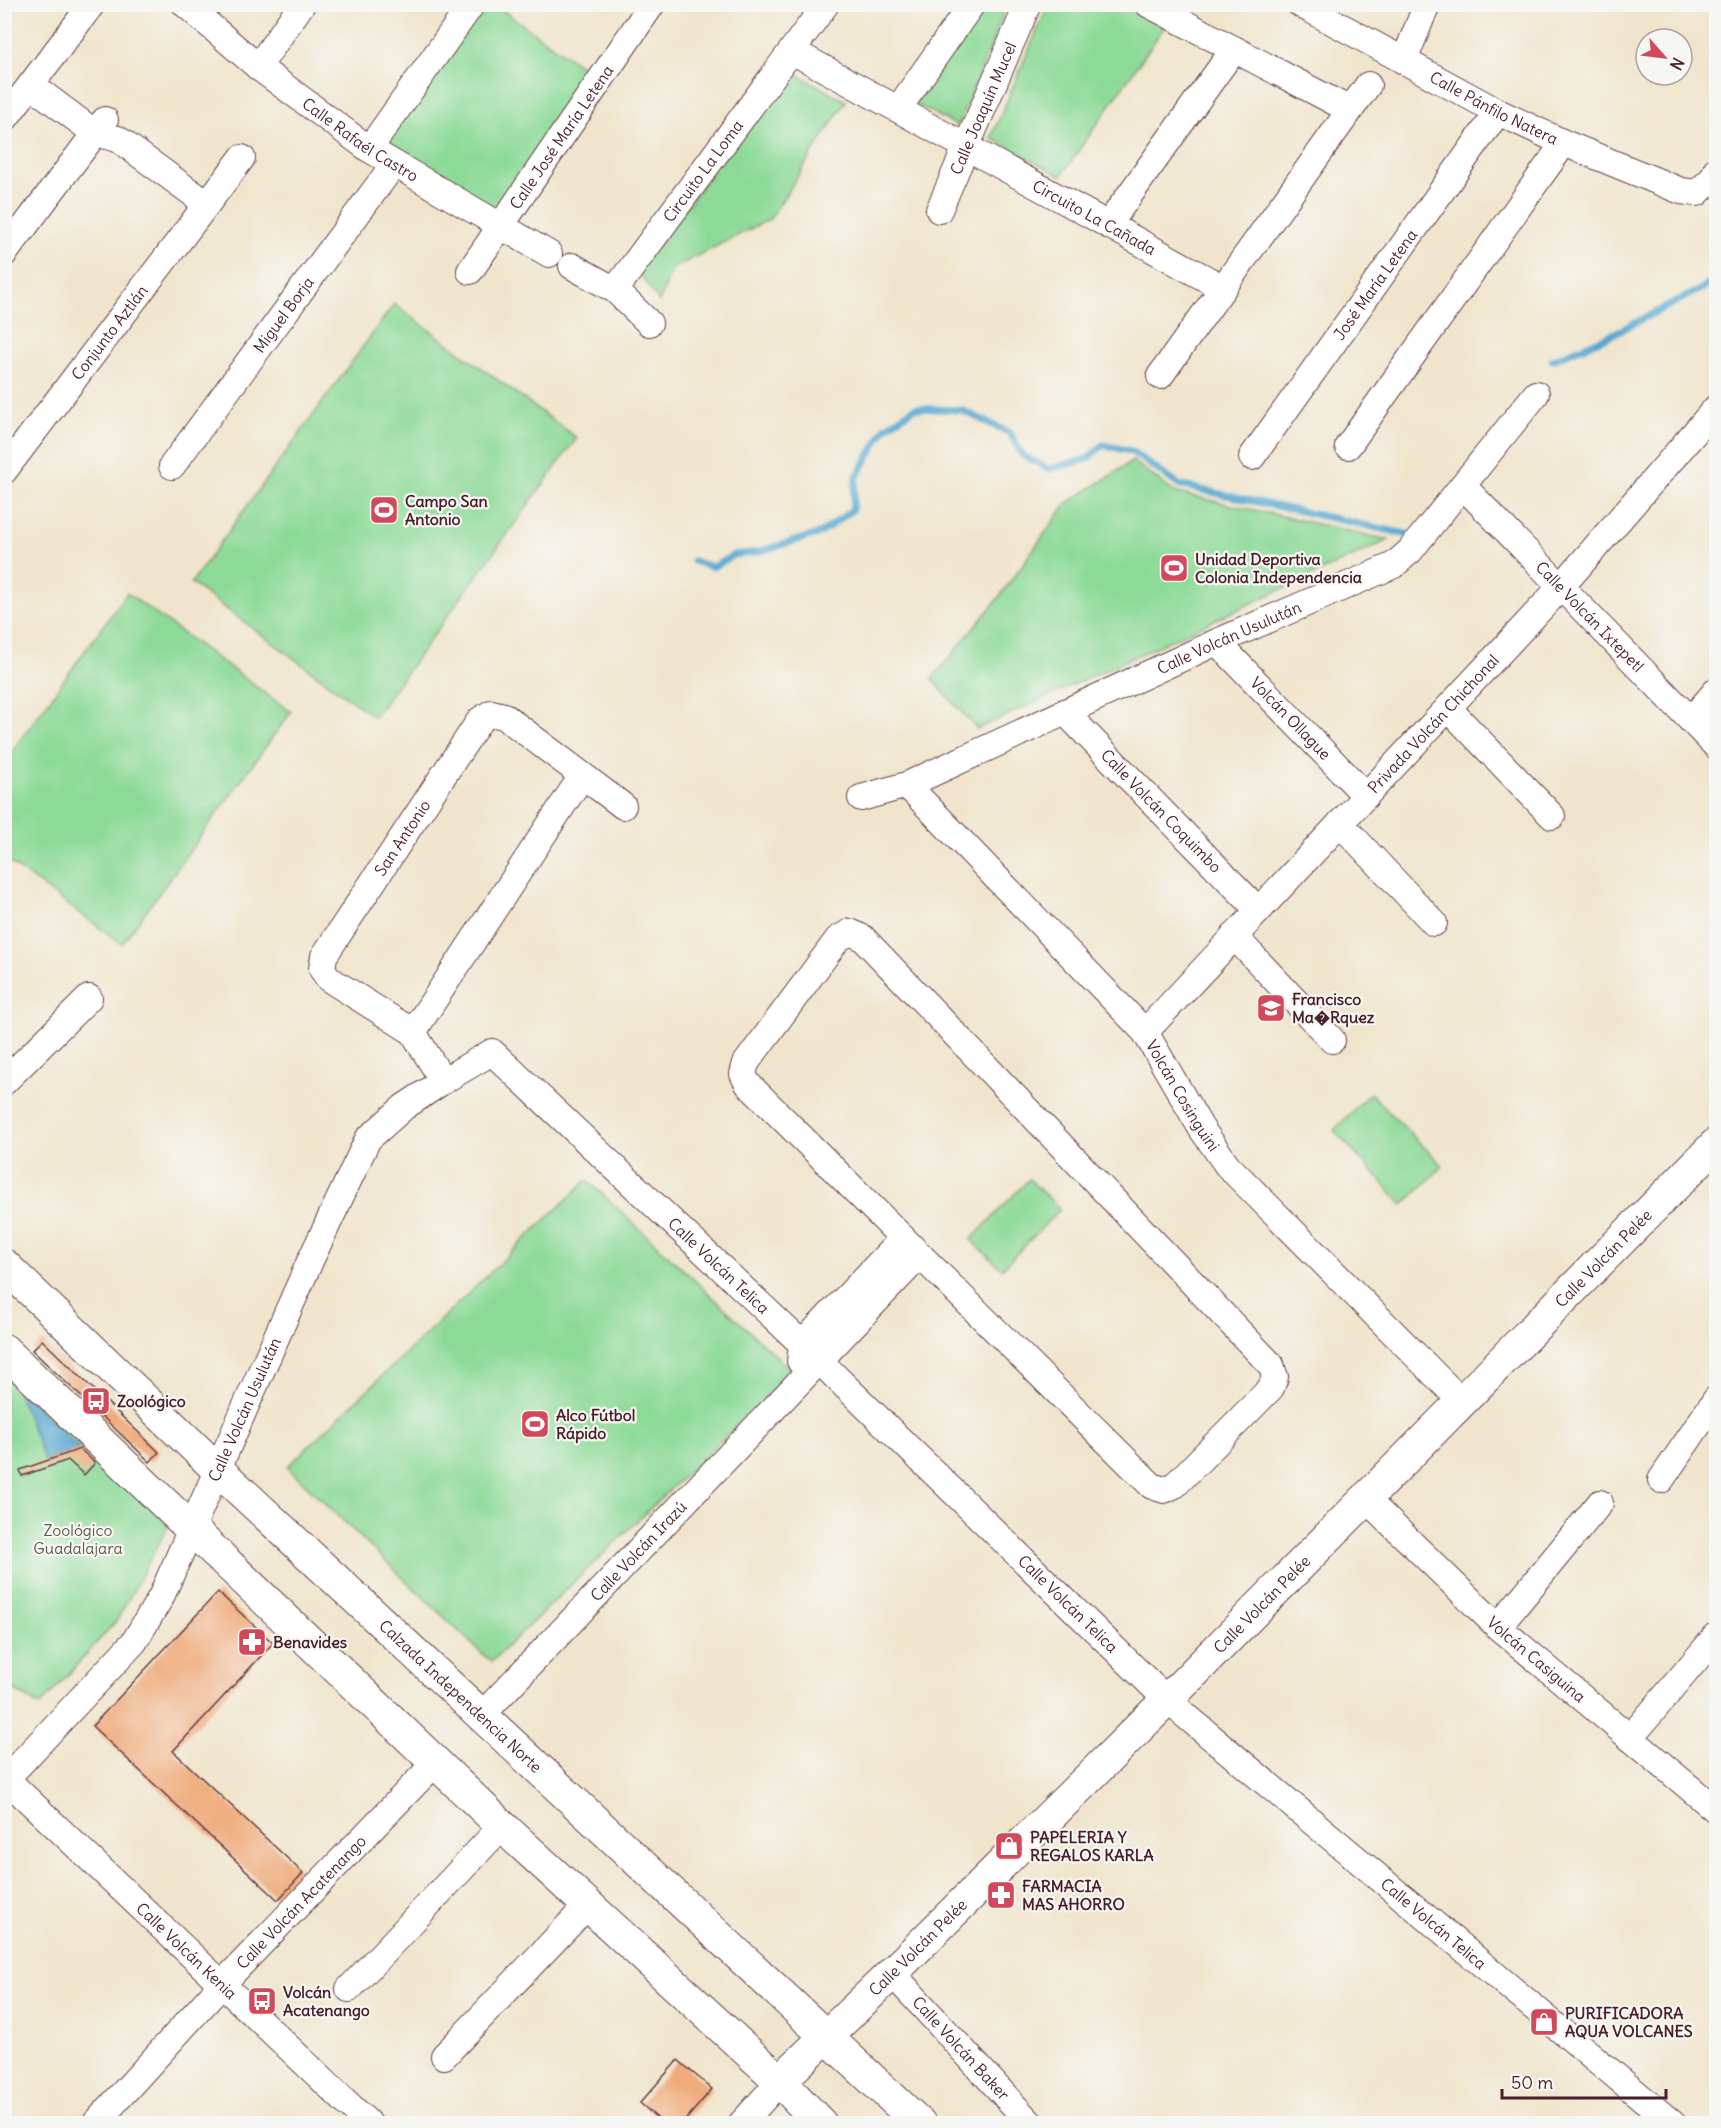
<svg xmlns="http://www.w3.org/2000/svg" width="1721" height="2128" viewBox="0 0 1721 2128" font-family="Delius,sans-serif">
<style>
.green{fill:#8dda98;stroke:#6c7c62;stroke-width:1.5}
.water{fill:#55a7d0;stroke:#50637e;stroke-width:1.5}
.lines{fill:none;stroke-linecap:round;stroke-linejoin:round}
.stream{stroke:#55a7d0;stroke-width:7}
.building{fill:#f0ab7b}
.minor-casing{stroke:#633d43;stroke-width:28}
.tertiary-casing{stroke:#633d43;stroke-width:34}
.minor{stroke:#fff;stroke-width:26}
.tertiary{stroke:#fff;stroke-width:32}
.labels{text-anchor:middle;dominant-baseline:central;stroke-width:4.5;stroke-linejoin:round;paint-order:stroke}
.street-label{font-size:16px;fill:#4a1f2b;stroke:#f6f6f2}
.poi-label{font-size:16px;font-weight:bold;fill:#4a1f2b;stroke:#f6f6f2;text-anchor:start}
.park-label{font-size:16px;fill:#5e574c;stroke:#f6f6f2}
</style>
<rect width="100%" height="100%" fill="#f6f6f2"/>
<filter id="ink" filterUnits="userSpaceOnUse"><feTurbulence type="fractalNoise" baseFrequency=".0167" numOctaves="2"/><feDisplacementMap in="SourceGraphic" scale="12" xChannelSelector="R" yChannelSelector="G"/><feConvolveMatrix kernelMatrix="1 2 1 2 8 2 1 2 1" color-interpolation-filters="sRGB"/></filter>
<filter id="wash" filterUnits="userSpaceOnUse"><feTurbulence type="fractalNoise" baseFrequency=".008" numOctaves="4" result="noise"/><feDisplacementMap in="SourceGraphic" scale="24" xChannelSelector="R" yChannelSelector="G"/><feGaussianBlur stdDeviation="1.35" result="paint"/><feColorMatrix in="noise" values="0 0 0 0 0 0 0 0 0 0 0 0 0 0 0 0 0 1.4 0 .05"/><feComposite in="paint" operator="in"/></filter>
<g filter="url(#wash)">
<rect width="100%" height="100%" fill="#f0e5cc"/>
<g class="green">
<path d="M475 5H495L599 79 501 221 373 151Z"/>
<path d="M989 5H1007L958 126 913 103Z"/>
<path d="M1048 5H1132L1167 23 1061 176 991 138Z"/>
<path d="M789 70 846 101 770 219 673 268 659 302 638 271Z"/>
<path d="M394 304 577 438 374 717 191 583Z"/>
<path d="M1133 461 1174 492 1389 540 977 729 932 679 1000 596 1066 504Z"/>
<path d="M127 593 291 712 122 944 5 859V761Z"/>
<path d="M1370 1093 1443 1166 1403 1205 1334 1130Z"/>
<path d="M1029 1179 1060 1209 1002 1269 971 1240Z"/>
<path d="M587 1180 790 1369 784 1380 491 1662 287 1467Z"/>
<path d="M4 1370 169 1525 117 1620 40 1706 5 1684Z"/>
</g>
<path class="water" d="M15 1386 80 1449 45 1461Z"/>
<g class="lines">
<g class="stream">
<path d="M1552 360 1609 336 1707 286 1716 273"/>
<path d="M693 561 713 567 734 555 758 552 821 533 852 510 856 478 885 428 915 408 961 410 1010 433 1022 455 1049 469 1087 459 1103 445 1131 451 1179 485 1410 535"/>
</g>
</g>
<g id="blocks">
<g class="building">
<path d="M42 1340 159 1452 150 1462 32 1350Z"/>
<path d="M80 1449 95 1463 84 1475 68 1460 22 1476 20 1470Z"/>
<path d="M218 1592 273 1643 173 1751 303 1873 278 1900 92 1726Z"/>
<path d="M678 2060 712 2089 682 2124H664L640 2103Z"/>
</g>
</g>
</g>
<g filter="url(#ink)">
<use href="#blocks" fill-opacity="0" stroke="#633d43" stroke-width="1.5"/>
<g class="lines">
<g class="minor-casing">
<g id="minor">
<path id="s1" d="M185 4 258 67 369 149 549 254"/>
<path d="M1148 4 1350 110"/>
<path id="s2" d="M1300 4 1498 112 1564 143 1681 191 1697 193 1713 178 1716 170"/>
<path id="s3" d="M792 51 1223 288"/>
<path d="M1404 61 1427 4"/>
<path d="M258 67 302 4"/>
<path d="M31 85 95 133 118 139 207 204"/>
<path d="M898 109 972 4"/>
<path d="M4 120 92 4"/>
<path d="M369 149 472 4"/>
<path id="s4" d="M939 210 1028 4"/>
<path d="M1108 225 1234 49"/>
<path d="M4 254 105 120"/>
<path d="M572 266 615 290 649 323"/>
<path id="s5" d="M470 271 652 4"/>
<path id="s6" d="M615 290 826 4"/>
<path d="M1160 376 1368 85"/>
<path d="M1348 446 1564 143"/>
<path id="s7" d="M1252 457 1498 112"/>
<path id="s8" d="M172 466 394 164"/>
<path id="s9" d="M4 471 242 158"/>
<path id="s10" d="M1463 486 1716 746"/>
<path id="s11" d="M1217 642 1366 796"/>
<path d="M1448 708 1552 816"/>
<path id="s12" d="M1065 712 1258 910"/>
<path d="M1691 720 1716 691"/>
<path id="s13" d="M907 785 1145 1032 1201 1128 1227 1165 1463 1403"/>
<path id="s14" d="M861 798 907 785 1217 642 1394 565 1410 551 1536 394"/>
<path d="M1340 823 1434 923"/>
<path d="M850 932 863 938 1271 1365 1275 1377 1271 1388 1175 1485 1164 1490 1152 1486 748 1084 743 1074 746 1063 838 939Z"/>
<path d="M1234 936 1332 1040"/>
<path d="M413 1032 582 776"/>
<path id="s15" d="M1145 1032 1561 587 1716 408"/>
<path id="s16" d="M443 1081 413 1032 329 979 322 969 324 956 480 720 491 713 504 716 623 806"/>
<path d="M4 1082 89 998"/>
<path d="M800 1361 802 1344 903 1238"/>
<path d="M1661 1480 1716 1399"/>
<path id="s17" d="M1366 1499 1498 1627 1716 1810"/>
<path d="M1498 1627 1600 1503"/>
<path id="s18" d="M481 1716 920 1255"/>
<path d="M1630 1738 1716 1636"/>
<path id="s19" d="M4 1777 369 2124"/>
<path id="s20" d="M4 1781 134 1642 161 1597 311 1259 368 1139 404 1107 443 1081 492 1052 802 1344 1167 1700 1673 2124"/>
<path id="s21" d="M892 1973 1031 2124"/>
<path d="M349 1989 502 1826"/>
<path d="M444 2056 587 1906"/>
<path id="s22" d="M95 2124 222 1984 436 1762"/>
<path d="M741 2124 780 2081"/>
</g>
</g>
<g class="tertiary-casing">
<g id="tertiary">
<path id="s23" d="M4 1265 217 1469 920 2124"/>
<path d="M4 1350 502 1826 780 2081 821 2124"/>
<path id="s24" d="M780 2081 892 1973 1167 1700 1716 1144"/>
</g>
</g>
<use href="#minor" class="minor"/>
<use href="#tertiary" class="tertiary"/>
</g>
</g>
<defs>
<g id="stadium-square" transform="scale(1.5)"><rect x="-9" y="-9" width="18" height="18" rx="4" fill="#d1495b" stroke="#f6f6f2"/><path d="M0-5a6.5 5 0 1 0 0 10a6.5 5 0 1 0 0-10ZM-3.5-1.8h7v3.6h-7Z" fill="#fff"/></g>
<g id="school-square" transform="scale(1.5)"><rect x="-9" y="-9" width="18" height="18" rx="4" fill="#d1495b" stroke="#f6f6f2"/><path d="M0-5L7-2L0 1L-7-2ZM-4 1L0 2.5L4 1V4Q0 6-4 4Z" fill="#fff"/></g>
<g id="bus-square" transform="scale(1.5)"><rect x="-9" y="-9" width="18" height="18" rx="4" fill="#d1495b" stroke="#f6f6f2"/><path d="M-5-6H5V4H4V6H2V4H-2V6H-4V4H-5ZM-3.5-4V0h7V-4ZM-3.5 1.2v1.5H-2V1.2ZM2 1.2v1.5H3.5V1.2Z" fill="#fff"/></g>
<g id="pharmacy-square" transform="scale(1.5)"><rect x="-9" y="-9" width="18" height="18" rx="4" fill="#d1495b" stroke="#f6f6f2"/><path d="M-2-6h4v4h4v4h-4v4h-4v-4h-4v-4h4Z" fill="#fff"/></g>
<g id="shop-square" transform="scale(1.5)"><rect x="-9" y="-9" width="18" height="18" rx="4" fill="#d1495b" stroke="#f6f6f2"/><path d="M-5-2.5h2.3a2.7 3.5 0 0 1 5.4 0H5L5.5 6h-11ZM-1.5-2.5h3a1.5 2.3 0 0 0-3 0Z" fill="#fff"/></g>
</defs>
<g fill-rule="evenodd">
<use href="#stadium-square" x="384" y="510"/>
<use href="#stadium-square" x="1174" y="568"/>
<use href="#school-square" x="1271" y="1008"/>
<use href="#bus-square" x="96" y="1401"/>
<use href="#stadium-square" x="535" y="1424"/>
<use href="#pharmacy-square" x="252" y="1642"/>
<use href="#shop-square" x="1009" y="1846"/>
<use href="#pharmacy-square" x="1001" y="1895"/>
<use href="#bus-square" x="262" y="2001"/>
<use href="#shop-square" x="1544" y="2022"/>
</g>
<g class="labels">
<g class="street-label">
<text stroke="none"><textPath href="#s4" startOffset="111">Calle Joaquín Mucel</textPath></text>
<text stroke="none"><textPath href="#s2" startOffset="220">Calle Pánfilo Natera</textPath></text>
<text stroke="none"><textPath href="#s1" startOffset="222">Calle Rafaél Castro</textPath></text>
<text stroke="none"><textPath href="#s5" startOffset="162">Calle José María Letena</textPath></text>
<text stroke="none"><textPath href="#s6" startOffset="148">Circuito La Loma</textPath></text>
<text stroke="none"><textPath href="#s3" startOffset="345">Circuito La Cañada</textPath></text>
<text stroke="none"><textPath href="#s7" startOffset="212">José María Letena</textPath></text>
<text stroke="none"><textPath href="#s8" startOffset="188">Miguel Borja</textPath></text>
<text stroke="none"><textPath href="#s9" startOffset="174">Conjunto Aztlán</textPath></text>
<text stroke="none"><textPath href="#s10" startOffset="182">Calle Volcán Ixtepetl</textPath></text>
<text stroke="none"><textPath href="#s14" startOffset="402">Calle Volcán Usulután</textPath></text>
<text stroke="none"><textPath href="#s11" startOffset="106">Volcán Ollague</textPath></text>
<text stroke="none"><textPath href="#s15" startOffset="422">Privada Volcán Chichonal</textPath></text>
<text stroke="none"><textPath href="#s12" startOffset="138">Calle Volcán Coquimbo</textPath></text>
<text stroke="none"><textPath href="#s16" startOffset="324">San Antonio</textPath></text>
<text stroke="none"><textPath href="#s13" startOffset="417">Volcán Cosinguini</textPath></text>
<text stroke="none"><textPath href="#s24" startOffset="1164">Calle Volcán Pelée</textPath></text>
<text stroke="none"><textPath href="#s20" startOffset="1209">Calle Volcán Telica</textPath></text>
<text stroke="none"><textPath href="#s20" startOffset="448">Calle Volcán Usulután</textPath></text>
<text stroke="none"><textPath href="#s18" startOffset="228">Calle Volcán Irazú</textPath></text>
<text stroke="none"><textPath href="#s20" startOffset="1695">Calle Volcán Telica</textPath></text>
<text stroke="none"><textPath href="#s24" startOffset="678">Calle Volcán Pelée</textPath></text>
<text stroke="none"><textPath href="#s17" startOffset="234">Volcán Casiguina</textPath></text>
<text stroke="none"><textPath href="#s23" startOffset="628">Calzada Independencia Norte</textPath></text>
<text stroke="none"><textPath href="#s22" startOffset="303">Calle Volcán Acatenango</textPath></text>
<text stroke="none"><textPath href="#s20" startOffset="2181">Calle Volcán Telica</textPath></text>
<text stroke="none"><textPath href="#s24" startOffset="192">Calle Volcán Pelée</textPath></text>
<text stroke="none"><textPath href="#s19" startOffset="252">Calle Volcán Kenia</textPath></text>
<text stroke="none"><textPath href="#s21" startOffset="102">Calle Volcán Baker</textPath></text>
</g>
<g class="poi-label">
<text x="405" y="501">Campo San<tspan x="405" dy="18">Antonio</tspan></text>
<text x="1195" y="559">Unidad Deportiva<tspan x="1195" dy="18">Colonia Independencia</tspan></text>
<text x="1292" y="999">Francisco<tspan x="1292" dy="18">Ma�Rquez</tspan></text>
<text x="117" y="1401">Zoológico</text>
<text x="556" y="1415">Alco Fútbol<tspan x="556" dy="18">Rápido</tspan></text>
<text x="273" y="1642">Benavides</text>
<text x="1030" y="1837">PAPELERIA Y<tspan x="1030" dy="18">REGALOS KARLA</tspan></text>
<text x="1022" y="1886">FARMACIA<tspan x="1022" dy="18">MAS AHORRO</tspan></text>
<text x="283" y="1992">Volcán<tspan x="283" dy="18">Acatenango</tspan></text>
<text x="1565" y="2013">PURIFICADORA<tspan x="1565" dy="18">AQUA VOLCANES</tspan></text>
</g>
<g class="park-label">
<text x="78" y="1530">Zoológico<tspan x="78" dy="18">Guadalajara</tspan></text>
</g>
</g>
<rect width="1721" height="2128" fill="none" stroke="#f6f6f2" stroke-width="24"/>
<g transform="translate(1664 57) rotate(118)"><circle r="28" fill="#f6f6f2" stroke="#b1a0a2" stroke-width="1.5"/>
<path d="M0-4.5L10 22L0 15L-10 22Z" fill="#d1495b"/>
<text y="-9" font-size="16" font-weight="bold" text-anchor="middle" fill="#4a1f2b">N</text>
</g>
<path d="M1502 2089v9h164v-9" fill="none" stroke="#4a1f2b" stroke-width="3"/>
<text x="1511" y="2089" font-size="18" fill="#4a1f2b" stroke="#f6f6f2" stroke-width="4.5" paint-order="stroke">50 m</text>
</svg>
